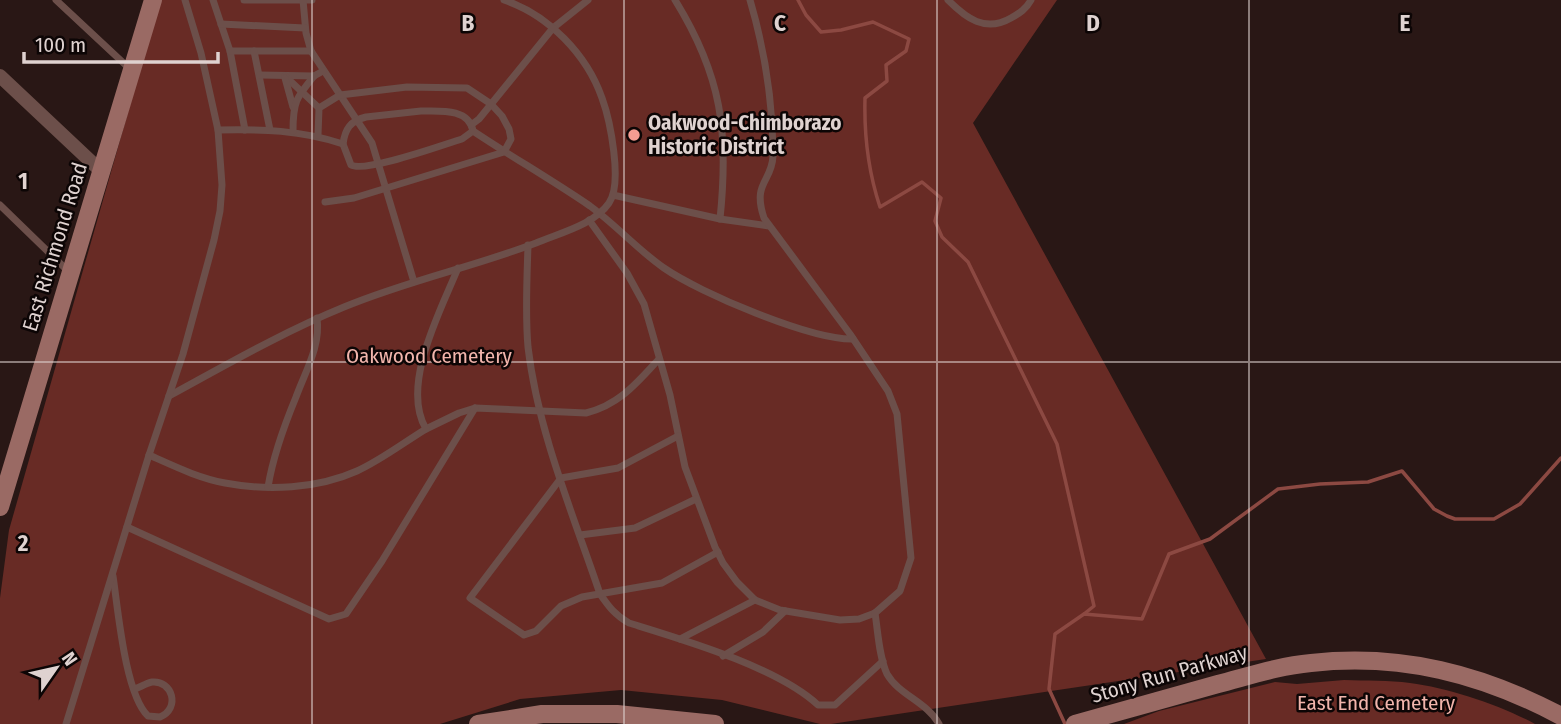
<svg xmlns="http://www.w3.org/2000/svg" width="1561" height="724" viewBox="0 0 1561 724" font-family="'Fira Sans Condensed',sans-serif">
<style>
.green{fill:#682b25}
.lines{fill:none;stroke-linecap:round;stroke-linejoin:round}
.stream{stroke:#8c4942;stroke-width:3.5}
.lane{stroke:#6c4f4a;stroke-width:7}
.street{stroke:#6c4f4a;stroke-width:14}
.secondary{stroke:#9a6a64;stroke-width:18}
.grid{fill:none;stroke:#dfd2d0;stroke-width:2;stroke-opacity:0.55}
.poi-dot{fill:#f59c91;stroke:#0c0505;stroke-width:2.5}
.labels{text-anchor:middle;dominant-baseline:central;stroke-width:5;stroke-linejoin:round;paint-order:stroke}
.poi-label{font-size:21px;font-weight:bold;fill:#dfd2d0;stroke:#0c0505;text-anchor:start}
.street-label{font-size:21px;fill:#dfd2d0;stroke:#0c0505}
.park-label{font-size:21px;fill:#f2b5ac;stroke:#0c0505}
.grid-label{font-size:23px;text-anchor:middle;font-weight:bold;fill:#dfd2d0;stroke:#0c0505;stroke-width:5;stroke-linejoin:round;paint-order:stroke}
</style>
<rect width="100%" height="100%" fill="#291715"/>
<g class="green">
<path d="M160 0H1057L973 123 1266 659 831 724H820L722 700 621 690 520 699 440 724H0V598L9 530Z"/>
<path d="M1344 680C1366 681 1389 680 1410 683 1449 688 1500 705 1535 724H1124L1159 711 1275 682 1297 684Z"/>
</g>
<g class="lines">
<g class="stream">
<path d="M798 0 806 15 821 32 841 30 873 22 909 39 906 51 886 65 887 81 865 98C864 135 868 171 880 207L922 182 941 198 935 221 942 237 968 262 1057 444 1094 606 1084 614"/>
<path d="M1065 724 1049 689 1055 634 1084 614 1142 619 1169 554 1210 539 1278 489 1320 484 1368 482 1402 471 1434 509 1447 516 1455 519H1494L1520 504 1561 458"/>
</g>
<g class="lane">
<path d="M56 0 131 70"/>
<path d="M213 0 230 51 245 130"/>
<path d="M244 0H312"/>
<path d="M303 0 306 33 311 51 372 143 414 282"/>
<path d="M675 0C722 76 729 132 720 219"/>
<path d="M948 0C966 18 985 33 1011 18 1020 13 1026 9 1031 0"/>
<path d="M221 24 305 28"/>
<path d="M230 51H311"/>
<path d="M254 51 270 130"/>
<path d="M260 75 314 76 323 71"/>
<path d="M285 76 319 108"/>
<path d="M285 78 293 107"/>
<path d="M421 111C440 111 469 108 473 131L462 139C442 145 366 173 351 165L343 144C345 129 350 121 366 117Z"/>
<path d="M471 125 479 119 553 28 588 0"/>
<path d="M218 130C261 129 301 130 343 144"/>
<path d="M293 131C293 102 296 98 314 76"/>
<path d="M473 131C512 157 552 180 590 206 616 225 638 250 664 268 700 293 811 340 853 339"/>
<path d="M318 135 319 108 340 95 407 87 467 88 491 104 502 116 509 129 511 139 504 152 354 198 325 202"/>
<path d="M613 195 720 219 769 226"/>
<path d="M0 205 70 273"/>
<path d="M589 220 627 273 644 304 670 395 685 467 715 547 723 563 737 582 755 600 780 610 840 620 859 619 875 613 900 591 911 558 897 414 888 391 850 334 764 218C752 182 772 182 773 156 773 103 765 51 750 0"/>
<path d="M528 245C527 279 525 314 528 347 538 432 573 514 600 594 609 607 615 615 629 623 684 640 777 667 818 705H835L883 661"/>
<path d="M169 396C226 365 283 332 344 307 406 281 473 267 536 243 559 233 594 225 609 203 623 183 610 120 602 98 587 55 549 15 504 0"/>
<path d="M426 429 459 413 475 408 586 413C619 405 637 383 659 359"/>
<path d="M678 436 618 468 561 478 470 598 524 635 536 631 561 606 582 597 662 583 718 552"/>
<path d="M149 455C174 466 198 478 225 483 267 491 317 489 357 471 381 460 403 443 426 429 400 385 441 310 458 268"/>
<path d="M268 487C273 456 284 426 296 397 305 372 321 346 317 318"/>
<path d="M127 527 329 619 346 614 382 561 475 408"/>
<path d="M580 535 635 528 696 499"/>
<path d="M113 576C118 609 125 694 148 716L160 717C181 708 172 680 152 682 147 683 140 687 135 689"/>
<path d="M875 613C878 632 879 657 887 674 899 695 927 702 939 724"/>
<path d="M680 639 755 600"/>
<path d="M723 656 763 632 785 611"/>
<path d="M66 724 149 455 183 354 214 240 220 211 222 185 218 130 201 53 185 0"/>
</g>
<path class="street" d="M0 76 102 172"/>
<g class="secondary">
<path d="M0 507 153 0"/>
<path d="M478 724 542 714H617L715 724"/>
<path d="M1075 724C1123 711 1170 697 1218 684 1249 676 1279 666 1311 663 1401 653 1482 674 1561 716"/>
</g>
</g>
<path class="grid" d="M312 0V724M624 0V724M937 0V724M1249 0V724M0 362H1561"/>
<circle class="poi-dot" cx="634" cy="135" r="7"/>
<g class="labels">
<g class="poi-label">
<text x="648" y="123">Oakwood-Chimborazo<tspan x="648" dy="24">Historic District</tspan></text>
</g>
<g class="street-label">
<text transform="translate(55 247) rotate(-73)">East Richmond Road</text>
<text transform="translate(1169 674) rotate(-16)">Stony Run Parkway</text>
</g>
<g class="park-label">
<text x="429" y="356">Oakwood Cemetery</text>
<text x="1376" y="703">East End Cemetery</text>
</g>
</g>
<g class="grid-label">
<text x="468" y="31">B</text>
<text x="780" y="31">C</text>
<text x="1093" y="31">D</text>
<text x="1405" y="31">E</text>
<text x="23" y="189">1</text>
<text x="23" y="551">2</text>
</g>
<g transform="translate(56 668) rotate(56)" stroke="#0c0505" stroke-width="5" paint-order="stroke">
<path d="M0-5L12 26L0 18L-12 26Z" fill="#dfd2d0"/>
<text y="-10" font-size="19" font-weight="bold" text-anchor="middle" fill="#dfd2d0">N</text>
</g>
<path d="M24 52v10h194v-10" fill="none" stroke="#dfd2d0" stroke-width="3.5"/>
<text x="35" y="52" font-size="21" fill="#dfd2d0" stroke="#0c0505" stroke-width="5" paint-order="stroke">100 m</text>
</svg>
